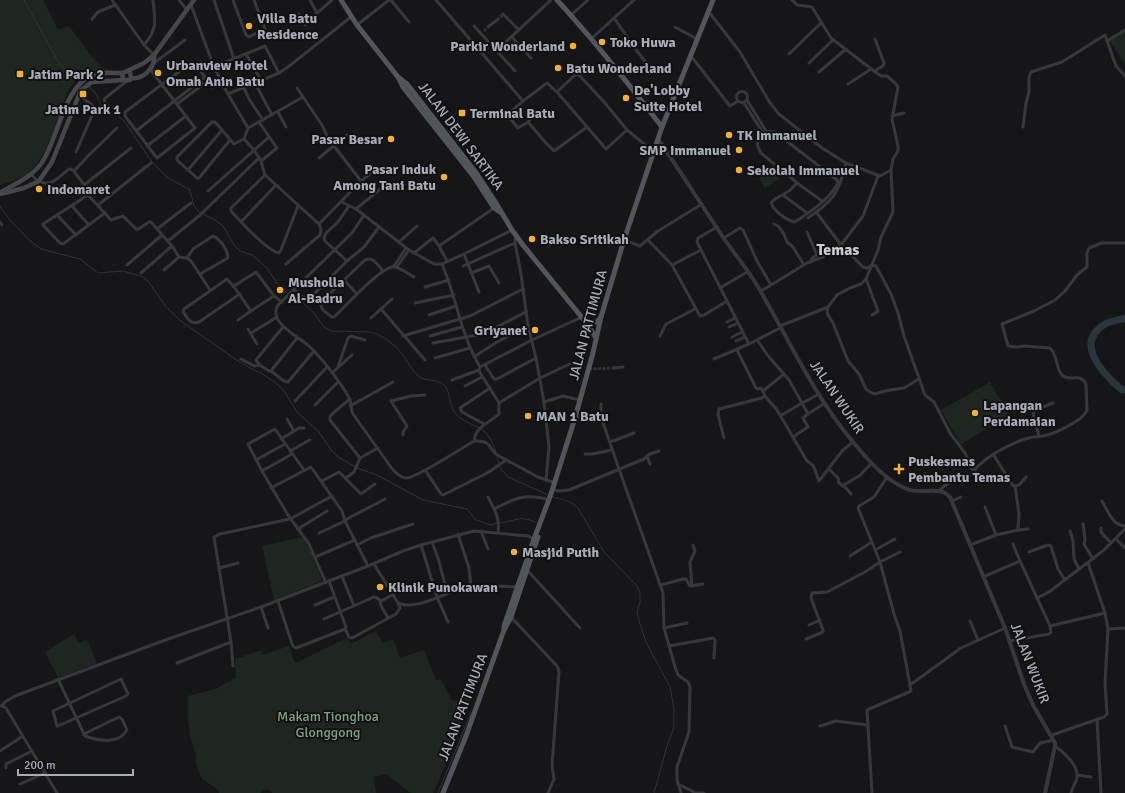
<svg xmlns="http://www.w3.org/2000/svg" width="1125" height="793" viewBox="0 0 1125 793" font-family="Signika,sans-serif">
<style>
.green{fill:#1e261f}
.lines{fill:none;stroke-linecap:round;stroke-linejoin:round}
.stream{stroke:#2c353c;stroke-width:1}
.river{stroke:#2c353c;stroke-width:7}
.minor-tunnel{stroke:#333438;stroke-width:3;stroke-dasharray:3 1.5;stroke-linecap:butt}
.minor{stroke:#37383d;stroke-width:3}
.tertiary{stroke:#37383d;stroke-width:4}
.secondary{stroke:#45474d;stroke-width:4.5}
.primary{stroke:#53555c;stroke-width:5}
.poi-dot{fill:#f2b134;stroke:#111113;stroke-width:1.5}
.labels{text-anchor:middle;dominant-baseline:central;stroke-width:4;stroke-linejoin:round;paint-order:stroke}
.poi-label{font-size:14px;font-weight:bold;fill:#a8adb8;stroke:#111113;text-anchor:start}
.street-label{font-size:14px;fill:#a8adb8;stroke:#111113}
.park-label{font-size:14px;fill:#7fa381;stroke:#111113}
.quarter-label{font-size:16px;font-weight:bold;fill:#c9ccd4;stroke:#111113}
</style>
<rect width="100%" height="100%" fill="#161618"/>
<g class="green">
<path d="M0 0H43L58 30 69 26 93 58 104 69C92 71 80 75 72 85 67 91 65 98 63 105 55 126 45 162 26 175 20 180 8 182 0 185Z"/>
<path d="M1125 31V65L1110 41Z"/>
<path d="M774 170 779 179 765 188 759 179Z"/>
<path d="M990 382 1009 415 961 444 941 410Z"/>
<path d="M302 537 311 551 322 581 274 600 262 546Z"/>
<path d="M376 631 382 643 393 639 400 658 424 650 436 680 441 679 452 701 470 698 453 748 433 793H411L386 774 374 777 376 793H272L271 791 266 789 260 793H219V790L202 779 196 765V755L190 736 188 721V696L215 689 236 678 235 659 261 650 262 655 289 646 295 663 347 638 351 644Z"/>
<path d="M74 634 79 643 87 639 97 663 58 678 45 652Z"/>
</g>
<g class="lines">
<g class="stream">
<path d="M24 0 60 65 81 82"/>
<path d="M89 86 95 93 104 110 117 115 124 121 152 162 167 177 190 190 194 206 199 212 215 220 223 226 234 245 240 251 252 255 266 267 277 283 288 294"/>
<path d="M0 206 9 219 29 240 41 249 80 259 98 273 123 271 141 276 148 281 166 307 181 321 235 359 250 368 261 373 276 383 284 391 297 412 319 432 331 450 338 457 354 466"/>
<path d="M290 295 302 302 314 313 325 328 331 331 369 332C383 334 398 347 405 358 409 364 413 371 418 376 425 382 437 378 444 385 451 392 449 406 455 413 463 423 475 424 484 431 489 436 494 445 496 452"/>
<path d="M497 457 501 469 508 477 548 495"/>
<path d="M357 468 377 475 423 500 467 509 476 520 491 525 497 523"/>
<path d="M553 497C562 500 570 500 578 508L604 552 637 586 640 593V602L637 613 640 624 646 642 670 687 674 709V727L667 746 654 793"/>
<path d="M500 523C516 521 519 515 535 522"/>
<path d="M438 793 471 713"/>
</g>
<path class="river" d="M1125 318C1119 320 1112 321 1107 323 1072 342 1103 374 1122 390L1125 389"/>
<g class="minor-tunnel">
<path d="M497 20 503 14"/>
<path d="M484 31 489 26"/>
<path d="M589 369 613 368"/>
</g>
<g class="minor">
<path d="M112 0 144 45 154 55"/>
<path d="M179 0 187 10"/>
<path d="M214 0 234 59"/>
<path d="M233 0 246 35 249 37 265 29 254 0"/>
<path d="M310 0 317 13 332 0"/>
<path d="M391 0 409 22"/>
<path d="M436 0 523 101"/>
<path d="M191 5 214 67 228 94 248 128"/>
<path d="M709 12 740 52 770 103 779 114 822 148 846 163 880 176 891 170 893 159 898 151V146L892 119 898 87 895 83 887 76H881L874 71 831 38 812 7 797 5 792 0"/>
<path d="M299 14 305 25 317 13"/>
<path d="M503 14 519 30"/>
<path d="M571 15 588 0"/>
<path d="M614 18 637 51 648 65"/>
<path d="M92 19 98 12 115 5"/>
<path d="M357 25 389 0"/>
<path d="M474 26 515 71"/>
<path d="M489 26 497 20"/>
<path d="M675 27 697 39"/>
<path d="M512 37 531 58"/>
<path d="M592 38 634 0"/>
<path d="M1107 41 1125 30"/>
<path d="M144 45C158 30 155 18 153 0"/>
<path d="M496 51 551 0"/>
<path d="M246 54 261 80"/>
<path d="M789 54 821 23"/>
<path d="M691 56 730 106 738 101"/>
<path d="M154 63 185 40"/>
<path d="M809 63 833 40"/>
<path d="M214 67 265 46 279 73"/>
<path d="M150 69 195 128 157 158 125 116V112L192 62 194 63 213 87"/>
<path d="M874 71 883 66 884 63 875 39"/>
<path d="M819 72 846 49"/>
<path d="M255 83 272 115"/>
<path d="M848 84 871 69"/>
<path d="M244 88 249 99 263 120"/>
<path d="M297 88 322 125 327 136 334 146 361 181 319 224 265 175 261 161 254 150 244 139 248 128 303 97"/>
<circle cx="742" cy="97" r="5.5"/>
<path d="M557 92 575 75 578 74 605 103 627 130 654 152"/>
<path d="M228 94 279 73 288 67 351 17"/>
<path d="M747 100 766 131"/>
<path d="M744 103 763 133"/>
<path d="M177 104 208 81"/>
<path d="M109 107 105 103 104 99 127 81"/>
<path d="M278 112 286 127"/>
<path d="M532 116 528 122 545 142 554 151 587 127"/>
<path d="M892 116 904 113"/>
<path d="M259 122 277 148 261 161"/>
<path d="M528 122 518 128 507 115 523 101 547 83 557 92 606 149 627 130"/>
<path d="M1023 127 1026 103 1029 92V77L1031 72 1062 62 1105 35 1116 66 1125 76"/>
<path d="M136 131 205 77"/>
<path d="M230 140 199 178H197L177 160V157L212 122H215L234 144 244 139"/>
<path d="M313 145 323 138 327 136"/>
<path d="M147 146 186 116"/>
<path d="M76 152 94 111 92 105 79 95"/>
<path d="M319 158 347 135"/>
<path d="M188 170 222 130"/>
<path d="M891 170 893 212 881 237 878 250 866 279 861 284 850 288 837 295 828 307 827 311 828 315 833 323 848 361 859 374 866 389 870 392 874 394 890 390 904 388 919 379"/>
<path d="M74 171 89 155 117 128"/>
<path d="M32 174C34 179 37 180 41 182 52 187 61 175 69 169L73 170 85 186 88 195 111 220 123 216 137 230 149 222H151L172 246 179 257 187 258 191 261 210 290"/>
<path d="M265 175 231 208V211C240 221 267 251 279 253L281 250 298 206"/>
<path d="M361 181 370 174"/>
<path d="M797 183 789 191 775 199 771 203C774 211 786 220 795 222 808 213 832 198 838 182L837 180 775 132C766 130 761 133 757 141L758 147 761 153 795 181 797 183 822 201"/>
<path d="M84 185 131 148"/>
<path d="M208 191 269 137"/>
<path d="M88 195 43 224V225L60 243 63 244 105 213"/>
<path d="M783 195 807 213"/>
<path d="M342 202 356 209 409 250 434 264H442L464 254 512 230"/>
<path d="M98 205 151 163"/>
<path d="M72 206 89 225"/>
<path d="M356 209 384 186"/>
<path d="M816 212 841 245 863 267 867 268 872 265"/>
<path d="M57 215 76 235"/>
<path d="M364 215 352 233 278 305C267 322 299 337 309 346 320 356 344 386 350 400 352 405 350 409 353 414L393 470C397 473 400 478 406 478 415 479 462 448 474 441 494 440 487 450 499 456L538 477 555 483"/>
<path d="M808 218C833 201 839 193 846 163"/>
<path d="M0 222 2 225"/>
<path d="M241 222 276 185"/>
<path d="M774 224 778 226 784 234 787 242 793 247 804 265"/>
<path d="M717 227 698 238 697 242 749 344"/>
<path d="M157 229 191 203"/>
<path d="M807 232 817 255 812 258 811 262"/>
<path d="M516 235 515 243 521 274 528 326 536 358 544 402 549 447 546 480"/>
<path d="M724 238 740 228 743 230 757 261 771 285"/>
<path d="M624 240 640 246 658 231 702 204"/>
<path d="M648 240 672 265 700 316 704 315 727 301"/>
<path d="M168 241 199 216 259 158"/>
<path d="M399 242 417 226"/>
<path d="M439 246 494 208"/>
<path d="M414 253 433 238 439 246 447 261"/>
<path d="M464 254 479 292"/>
<path d="M187 258 193 249 213 236C220 239 228 250 228 258L200 274"/>
<path d="M347 261 325 241 324 238 326 233 338 222 349 206"/>
<path d="M286 264 320 235 321 229 319 224"/>
<path d="M442 264C457 299 460 333 480 367L479 371 499 403V414C489 423 475 427 474 441"/>
<path d="M127 265 162 235"/>
<path d="M672 265 701 250"/>
<path d="M872 265 876 266 891 294 898 313 904 336 925 395 934 402 950 433 965 453 973 471"/>
<path d="M394 266 406 248"/>
<path d="M463 266 515 243"/>
<path d="M397 267 409 250"/>
<path d="M164 270 179 257"/>
<path d="M383 271C378 265 373 256 365 260L322 301C318 309 327 313 332 317H334C344 308 383 264 395 267 401 268 409 274 414 277"/>
<path d="M141 273 172 246"/>
<path d="M471 273 489 266 499 283"/>
<path d="M866 279 878 311 872 315"/>
<path d="M344 280 357 294"/>
<path d="M234 286 256 272 274 296"/>
<path d="M425 287 449 280"/>
<path d="M720 288 747 272"/>
<path d="M294 289 306 300 310 298 347 261 364 247 379 227"/>
<path d="M761 291 807 263 823 257 841 245 863 216 878 176"/>
<path d="M240 294 199 322C190 325 188 318 183 312L184 309 227 279C236 288 243 300 250 310L251 311 274 296 282 302"/>
<path d="M415 303 454 295"/>
<path d="M381 309 425 360"/>
<path d="M429 315 456 306"/>
<path d="M371 318 392 299"/>
<path d="M238 320 251 311"/>
<path d="M727 322 735 318"/>
<path d="M780 326 828 307"/>
<path d="M283 327 256 360 260 365 269 371H271L297 338"/>
<path d="M729 327 738 323"/>
<path d="M248 329 257 344"/>
<path d="M251 333 277 317"/>
<path d="M403 336 470 316 523 289"/>
<path d="M430 336 462 327"/>
<path d="M660 336 666 324 695 309"/>
<path d="M732 337 742 332"/>
<path d="M757 340 769 357 789 380 802 403 819 394"/>
<path d="M736 341 745 337"/>
<path d="M433 343 483 334 526 312"/>
<path d="M737 350 756 388 758 389 761 388 763 391"/>
<path d="M474 357 497 342 528 326"/>
<path d="M435 358 470 348"/>
<path d="M241 359 254 366 260 365"/>
<path d="M714 359 749 344 780 328"/>
<path d="M485 365 494 379H497L536 358"/>
<path d="M338 367 348 338 351 336 365 340"/>
<path d="M480 367 532 340 582 317"/>
<path d="M613 368 623 367"/>
<path d="M271 371 284 381 288 382 314 351"/>
<path d="M332 373 352 355"/>
<path d="M452 380 479 370"/>
<path d="M465 386 482 377"/>
<path d="M763 391 784 374"/>
<path d="M765 396 777 410 807 461 813 465 819 481 843 450 853 442"/>
<path d="M350 399 332 414 330 417V420L360 458"/>
<path d="M295 401 327 367"/>
<path d="M544 402 563 396 580 400"/>
<path d="M499 403 540 378 574 362"/>
<path d="M601 404V417L619 469 663 593 664 628 675 667 678 675 688 682 690 687 689 732 677 767V780L681 793"/>
<path d="M315 405 338 382"/>
<path d="M350 406 393 382"/>
<path d="M780 416 802 403 808 414 825 403"/>
<path d="M575 418 601 417"/>
<path d="M287 419 294 431"/>
<path d="M484 424 462 412 460 408 490 388"/>
<path d="M403 435V432L407 426 391 401 411 396 425 395"/>
<path d="M1039 436 1033 413 1036 410 1053 403"/>
<path d="M793 437 808 427 803 418 808 414"/>
<path d="M724 438 718 414 719 409 762 398 765 396 763 391"/>
<path d="M281 439 299 428H304"/>
<path d="M610 442 634 433"/>
<path d="M290 451 310 440"/>
<path d="M585 454H592L612 450"/>
<path d="M993 454 1013 486 1019 485 1026 477"/>
<path d="M647 456 650 464"/>
<path d="M256 460 285 444"/>
<path d="M829 469 838 478 839 483 846 488 851 494"/>
<path d="M304 470 275 429 248 444 262 471 288 515 309 544 326 583"/>
<path d="M425 470 441 494 443 495 489 472 506 460"/>
<path d="M262 471 292 454"/>
<path d="M887 477 874 497 859 506 858 508 880 562 894 614 900 631 910 685"/>
<path d="M346 478 354 472 360 458 378 448"/>
<path d="M322 481 339 472 361 494 375 484"/>
<path d="M842 486 859 476 872 463"/>
<path d="M271 488 311 467 342 511 345 521 368 566"/>
<path d="M553 489 558 491 569 490 644 459 650 454 659 451"/>
<path d="M939 491C950 478 956 484 968 477 973 475 974 470 978 466 991 454 1006 446 1022 440 1030 437 1036 437 1043 436 1054 434 1083 421 1087 410L1086 384C1079 372 1071 382 1063 376 1055 369 1059 357 1050 348L1024 346 1015 347 1008 346 1002 324 1034 311 1055 300 1065 291 1077 275 1087 267V253L1089 248 1102 243H1125"/>
<path d="M488 497C495 511 500 517 498 533"/>
<path d="M952 501 961 497"/>
<path d="M1102 501C1108 511 1112 525 1125 526"/>
<path d="M985 507 996 535"/>
<path d="M494 509C515 498 526 493 549 500"/>
<path d="M345 520 385 499"/>
<path d="M1083 524 1085 539 1084 544 1093 559"/>
<path d="M1101 528V532L1111 543"/>
<path d="M298 529 327 511"/>
<path d="M1018 530 1028 529"/>
<path d="M481 531 488 549"/>
<path d="M1070 531 1073 541 1074 559 1079 569"/>
<path d="M319 533 345 521"/>
<path d="M458 534 469 568 471 586"/>
<path d="M1116 539 1125 548"/>
<path d="M432 542 439 561 447 593"/>
<path d="M1013 544 1020 561"/>
<path d="M357 545 371 538 413 524"/>
<path d="M421 545 437 597 448 622"/>
<path d="M970 545 996 535 1018 530 1019 514 1015 486"/>
<path d="M875 550 895 539"/>
<path d="M1029 552 1048 545 1051 546 1058 569 1065 580"/>
<path d="M850 556 872 542"/>
<path d="M315 557 355 540"/>
<path d="M374 564 398 603C419 612 449 589 471 586 486 585 502 586 518 587"/>
<path d="M219 568 238 563"/>
<path d="M528 571 580 628"/>
<path d="M342 576 354 606"/>
<path d="M983 577 1020 561 1050 626 1051 632 1049 634 1010 641"/>
<path d="M661 585 683 579H686L690 586 703 584"/>
<path d="M692 586 690 562 695 551 693 545"/>
<path d="M1037 598 1049 592 1104 550 1125 529"/>
<path d="M380 600 381 606 388 618"/>
<path d="M278 601 292 644 294 647 296 648 345 629 346 627 329 581"/>
<path d="M315 605 334 597"/>
<path d="M261 607 268 628"/>
<path d="M511 617 557 666 559 671 552 766 554 779 548 793"/>
<path d="M324 619 374 597 377 598 381 601 394 594"/>
<path d="M970 621 978 640"/>
<path d="M809 625 820 620"/>
<path d="M1050 626 1105 613"/>
<path d="M664 628 687 623"/>
<path d="M345 629 349 637 351 638 354 637 396 614 400 608 398 603"/>
<path d="M1108 629 1125 628"/>
<path d="M806 639 823 632V630L811 598 812 593 827 592 865 572 880 562 900 552"/>
<path d="M669 646 713 638 715 640 714 658"/>
<path d="M177 663 231 642"/>
<path d="M233 666 231 642 214 537 220 534 290 519 332 496"/>
<path d="M58 679 84 734 85 736C99 741 118 745 127 730L122 719 119 717 84 734"/>
<path d="M121 679 128 694 126 696 58 726H57L53 711Z"/>
<path d="M0 706H2L6 708 57 793"/>
<path d="M2 706 5 702 15 696 168 639 261 607 368 566 403 551 421 545 474 531 528 536 534 539"/>
<path d="M1097 719 1101 793"/>
<path d="M820 726 836 721 868 725"/>
<path d="M1005 726 1012 747 1033 752 1040 743 1054 740"/>
<path d="M1052 735 1104 717 1107 714 1105 683 1108 629 1105 613 1088 563"/>
<path d="M1055 746C1064 752 1079 766 1077 778 1076 783 1072 787 1071 793"/>
<path d="M0 751 23 736"/>
<path d="M6 768V764L32 751"/>
<path d="M1077 775 1091 777"/>
<path d="M20 784 45 773"/>
<path d="M678 784 696 793"/>
<path d="M697 793H704"/>
<path d="M872 793 867 710 909 692 911 691 910 685 961 648 1005 628"/>
</g>
<path class="tertiary" d="M658 139C681 172 702 206 725 240 737 257 751 274 761 292 790 342 815 397 853 442 867 459 886 481 907 489 921 495 940 485 950 497L1005 628 1024 684 1033 705 1055 743V746L1045 793"/>
<g class="secondary">
<path d="M128 71 130 72 131 78 130 80H124L122 75 123 73 144 63 154 55 194 0"/>
<path d="M131 78C143 80 156 67 154 55"/>
<path d="M1 192C16 184 31 177 41 164 59 139 63 84 95 74 104 72 114 73 123 73"/>
<path d="M0 194 24 188 39 181 52 162 81 90 92 82 124 80"/>
</g>
<g class="primary">
<path d="M341 0 357 25 398 77 403 87 474 177 494 208 500 212"/>
<path d="M557 0C595 41 628 83 662 127"/>
<path d="M398 77 407 84 477 174 496 203 512 230 523 245 588 325 596 338"/>
<path d="M586 319 591 322H597L601 317"/>
<path d="M504 630V626L534 539 551 494 575 418 593 353 601 317 624 240 662 127 713 0"/>
<path d="M443 793 466 736 504 630 511 617 538 537"/>
</g>
</g>
<g class="poi-dot">
<circle cx="249" cy="26" r="4"/>
<circle cx="602" cy="42" r="4"/>
<circle cx="573" cy="46" r="4"/>
<circle cx="558" cy="68" r="4"/>
<circle cx="158" cy="73" r="4"/>
<rect x="16" y="70" width="8" height="8" rx="2"/>
<rect x="79" y="90" width="8" height="8" rx="2"/>
<circle cx="626" cy="98" r="4"/>
<rect x="458" y="109" width="8" height="8" rx="2"/>
<circle cx="729" cy="135" r="4"/>
<circle cx="391" cy="139" r="4"/>
<circle cx="739" cy="150" r="4"/>
<circle cx="739" cy="170" r="4"/>
<circle cx="444" cy="177" r="4"/>
<circle cx="39" cy="189" r="4"/>
<circle cx="532" cy="239" r="4"/>
<circle cx="280" cy="290" r="4"/>
<circle cx="535" cy="330" r="4"/>
<circle cx="975" cy="413" r="4"/>
<circle cx="528" cy="416" r="4"/>
<path d="M897 463h4v4h4v4h-4v4h-4v-4h-4v-4h4z"/>
<circle cx="514" cy="552" r="4"/>
<circle cx="380" cy="587" r="4"/>
</g>
<g class="labels">
<g class="poi-label">
<text x="257" y="18">Villa Batu<tspan x="257" dy="16">Residence</tspan></text>
<text x="610" y="42">Toko Huwa</text>
<text x="565" y="46" text-anchor="end">Parkir Wonderland</text>
<text x="166" y="65">Urbanview Hotel<tspan x="166" dy="16">Omah Anin Batu</tspan></text>
<text x="566" y="68">Batu Wonderland</text>
<text x="28" y="74">Jatim Park 2</text>
<text x="634" y="90">De'Lobby<tspan x="634" dy="16">Suite Hotel</tspan></text>
<text x="83" y="109" text-anchor="middle">Jatim Park 1</text>
<text x="470" y="113">Terminal Batu</text>
<text x="737" y="135">TK Immanuel</text>
<text x="383" y="139" text-anchor="end">Pasar Besar</text>
<text x="731" y="150" text-anchor="end">SMP Immanuel</text>
<text x="436" y="169" text-anchor="end">Pasar Induk<tspan x="436" dy="16">Among Tani Batu</tspan></text>
<text x="747" y="170">Sekolah Immanuel</text>
<text x="47" y="189">Indomaret</text>
<text x="540" y="239">Bakso Sritikah</text>
<text x="288" y="282">Musholla<tspan x="288" dy="16">Al-Badru</tspan></text>
<text x="527" y="330" text-anchor="end">Griyanet</text>
<text x="983" y="405">Lapangan<tspan x="983" dy="16">Perdamaian</tspan></text>
<text x="536" y="416">MAN 1 Batu</text>
<text x="908" y="461">Puskesmas<tspan x="908" dy="16">Pembantu Temas</tspan></text>
<text x="522" y="552">Masjid Putih</text>
<text x="388" y="587">Klinik Punokawan</text>
</g>
<g class="street-label">
<text transform="translate(461 136) rotate(53)">JALAN DEWI SARTIKA</text>
<text transform="translate(588 325) rotate(-75)">JALAN PATTIMURA</text>
<text transform="translate(837 397) rotate(56)">JALAN WUKIR</text>
<text transform="translate(1030 663) rotate(69)">JALAN WUKIR</text>
<text transform="translate(463 707) rotate(-69)">JALAN PATTIMURA</text>
</g>
<g class="park-label">
<text x="328" y="716">Makam Tionghoa<tspan x="328" dy="16">Glonggong</tspan></text>
</g>
<g class="quarter-label">
<text x="838" y="250">Temas</text>
</g>
</g>
<path d="M18 769v6h115v-6" fill="none" stroke="#a8adb8" stroke-width="2"/>
<text x="24" y="769" font-size="12" fill="#a8adb8" stroke="#111113" stroke-width="3" paint-order="stroke">200 m</text>
</svg>
